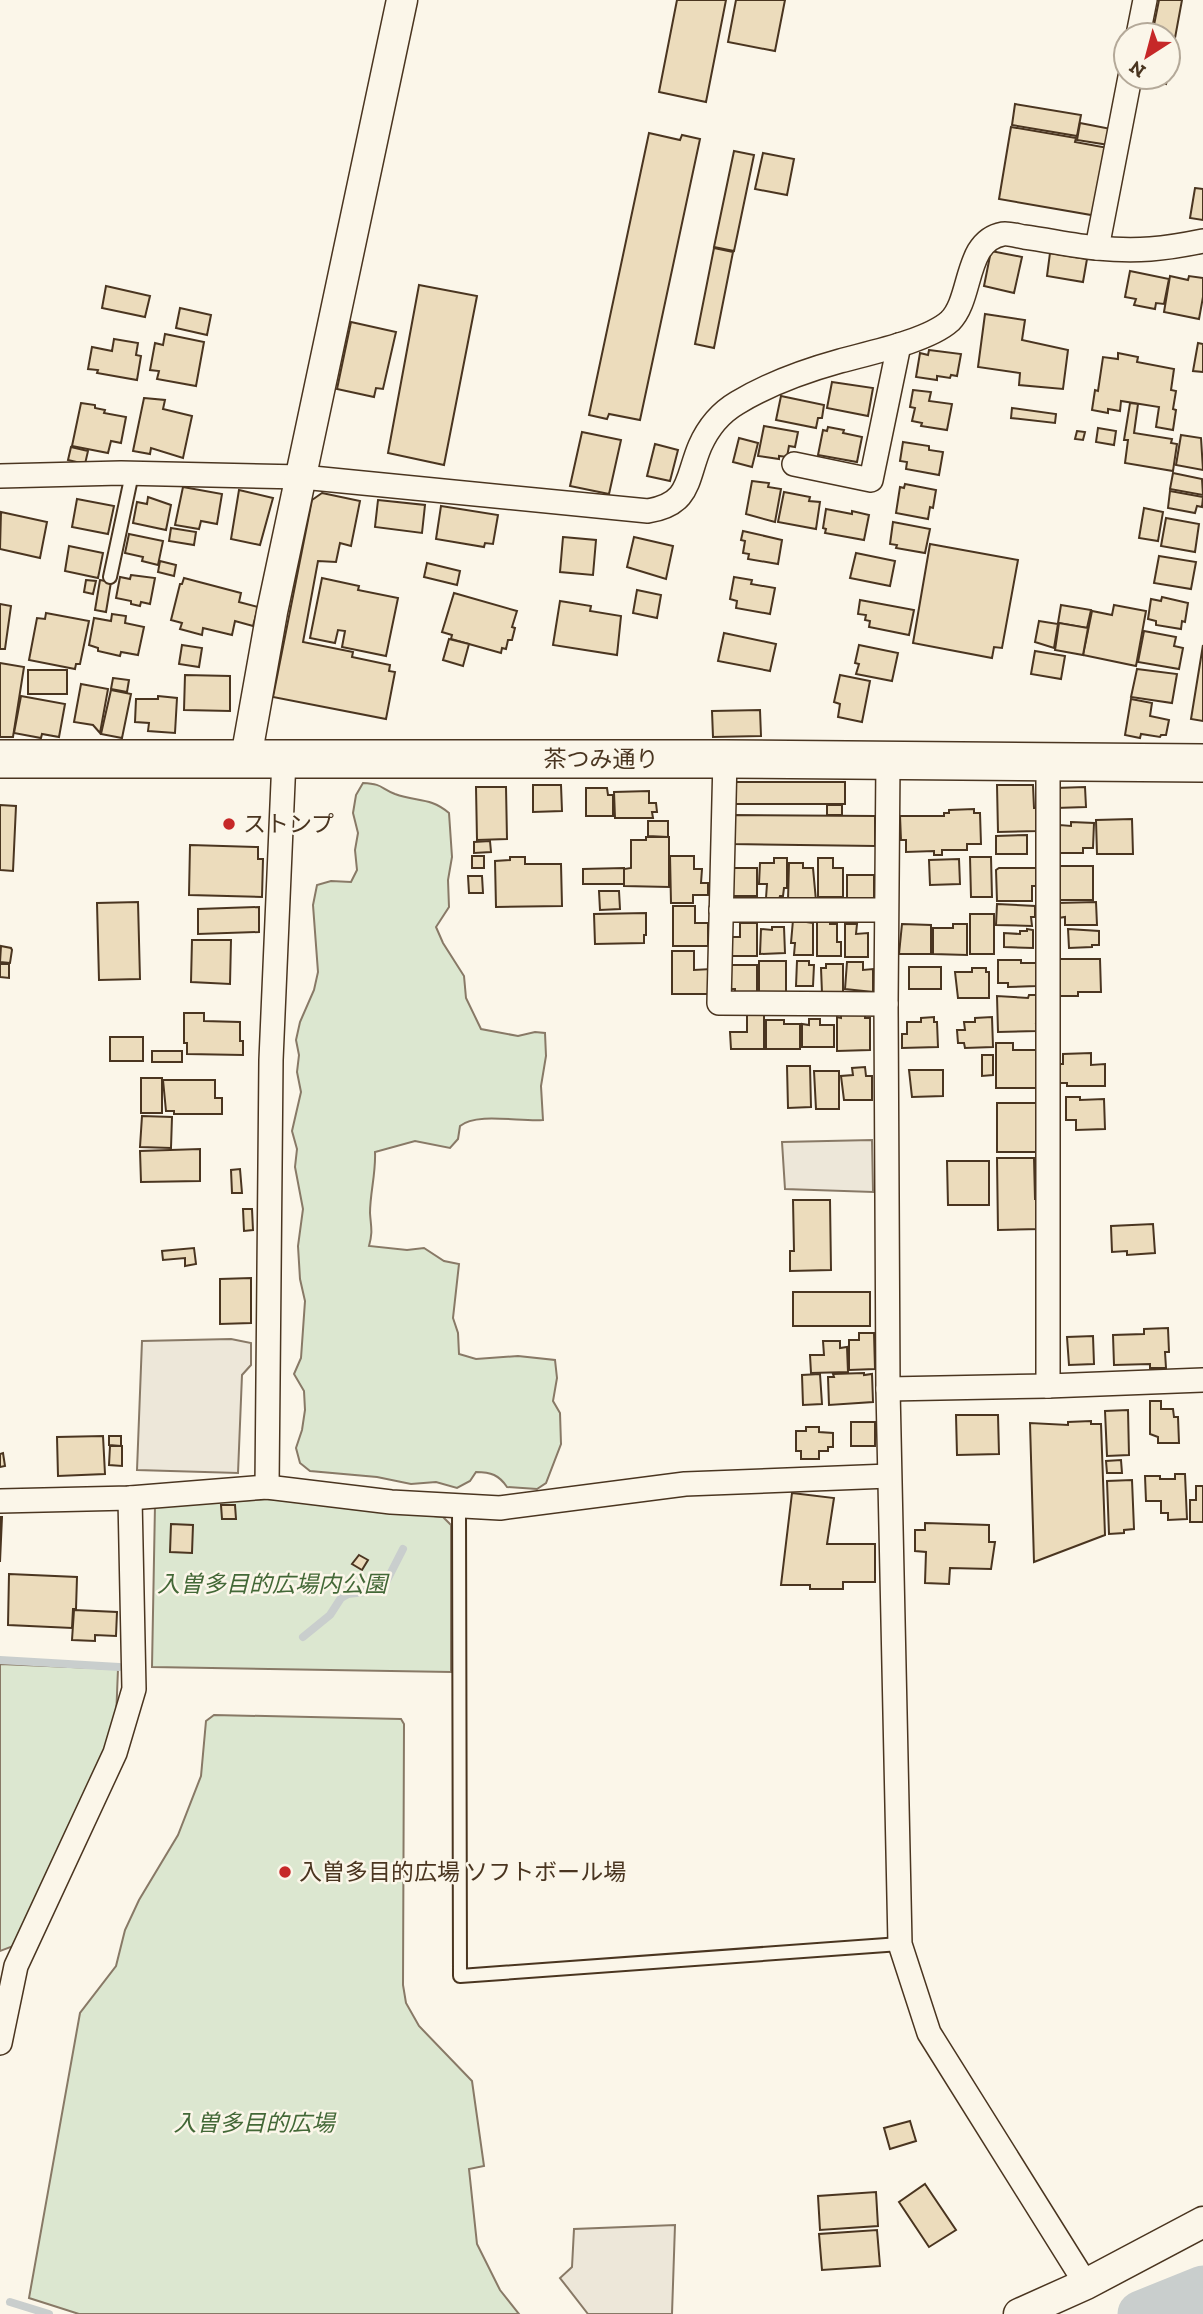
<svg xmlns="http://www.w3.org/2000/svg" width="1203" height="2314" viewBox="0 0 1203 2314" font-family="'Zilla Slab','Noto Sans JP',serif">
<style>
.green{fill:#dce7d0;stroke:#887966;stroke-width:2}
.parking{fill:#ede7d9;stroke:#887966;stroke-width:2}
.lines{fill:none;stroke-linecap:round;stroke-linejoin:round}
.stream{stroke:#c9cecd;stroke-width:8}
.river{stroke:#c9cecd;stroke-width:47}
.building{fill:#ecdcbc;stroke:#4a3520;stroke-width:2}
.service-casing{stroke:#4a3520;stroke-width:16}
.minor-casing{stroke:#4a3520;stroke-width:26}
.tertiary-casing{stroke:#4a3520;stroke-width:33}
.primary-casing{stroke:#4a3520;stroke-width:40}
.service{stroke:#fbf6e9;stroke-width:12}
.minor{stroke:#fbf6e9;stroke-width:23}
.tertiary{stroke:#fbf6e9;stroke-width:30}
.primary{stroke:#fbf6e9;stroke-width:37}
.poi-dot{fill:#c62828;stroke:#fbf6e9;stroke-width:2.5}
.labels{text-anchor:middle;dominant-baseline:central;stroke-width:5;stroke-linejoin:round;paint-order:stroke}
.street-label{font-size:23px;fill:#4a3520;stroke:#fbf6e9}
.poi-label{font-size:23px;fill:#4a3520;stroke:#fbf6e9;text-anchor:start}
.park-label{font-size:23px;font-style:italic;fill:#436837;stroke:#fbf6e9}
</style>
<rect width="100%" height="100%" fill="#fbf6e9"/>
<g class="green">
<path d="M363 783C383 784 380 788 395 794 417 802 430 797 449 813L452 857 448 880 449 907 436 927 443 943 464 976 466 998 481 1029 518 1036 535 1032 545 1033 546 1056 541 1086 543 1120C521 1122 476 1112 460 1126L458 1139 450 1148 415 1141 375 1152C376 1173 370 1193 370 1213 371 1228 373 1231 369 1246L407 1250 424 1248 444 1261 459 1264 453 1318 458 1333 459 1354 476 1359 518 1356 555 1360 557 1378 553 1401 560 1413 561 1444 546 1483 537 1489 507 1487C499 1475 491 1472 476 1472L470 1481 457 1488 436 1482 411 1484 377 1477 310 1471 300 1463 296 1448 302 1430 305 1410 304 1391 294 1374 301 1358 305 1301 300 1279 298 1246 303 1209 295 1167 297 1149 292 1131 301 1092 297 1072 299 1055 296 1040 300 1022 314 990 318 972 313 905 317 885 331 881 351 882 357 870 355 850 358 833 353 813 356 795Z"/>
<path d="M269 1499 443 1517 451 1525V1672L152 1667 155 1505Z"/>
<path d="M0 1664 118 1669 116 1719 97 1771 16 1945 0 1951Z"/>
<path d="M214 1715 401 1719 404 1724 403 1985 406 2003 419 2026 472 2081 484 2166 469 2169 477 2244 500 2290 519 2314H79L29 2298 80 2013 116 1966 125 1930 139 1900 178 1835 201 1776 206 1721Z"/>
</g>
<g class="parking">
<path d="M872 1140 873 1192 785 1189 782 1142Z"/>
<path d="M231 1339 251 1343V1365L242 1375 238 1473 137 1470 142 1341Z"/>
<path d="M675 2225 672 2314H588L560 2278 572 2267 574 2229Z"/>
</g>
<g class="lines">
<g class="stream">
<path d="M303 1637 330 1615 341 1598 348 1594 382 1590 403 1549"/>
<path d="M0 1660 119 1667"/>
<path d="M10 2302 49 2314"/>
</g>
<path class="river" d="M1141 2314 1203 2289"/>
</g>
<g class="building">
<path d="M677 0H726L706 102 659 92Z"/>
<path d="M736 0H785L775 51 728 42Z"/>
<path d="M1159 0H1182L1168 76V35H1152Z"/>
<path d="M1144 77H1168L1166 84 1144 79Z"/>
<path d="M1015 104 1081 115 1077 136 1012 125Z"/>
<path d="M1080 123 1111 129 1109 145 1077 140Z"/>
<path d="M1011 127 1076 138 1075 142 1108 148 1097 216 999 199Z"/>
<path d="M649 133 680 140 682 135 700 139 640 420 609 414 607 419 589 415Z"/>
<path d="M734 151 754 155 734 251 714 247Z"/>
<path d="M763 153 794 159 787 195 755 189Z"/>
<path d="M1195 188 1203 189V220L1190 218Z"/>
<path d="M714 248 733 252 714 348 695 344Z"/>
<path d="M991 251 1022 257 1014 293 984 286Z"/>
<path d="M1050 253 1087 259 1083 282 1047 276Z"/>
<path d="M1130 271 1169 279 1164 304 1156 303 1155 309 1134 305 1136 299 1125 297Z"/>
<path d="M1170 276 1188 280 1189 276 1203 278V297L1199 319 1164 312Z"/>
<path d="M419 285 477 296 444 465 388 453Z"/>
<path d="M106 286 150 296 145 317 102 308Z"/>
<path d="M180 308 211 315 207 335 176 328Z"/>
<path d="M985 314 1025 320 1022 340 1068 350 1063 389 1019 385 1020 373 978 367Z"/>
<path d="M351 322 396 332 383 389 376 388 374 397 337 389Z"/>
<path d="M165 334 204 342 196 386 157 379 159 371 150 370 155 343 163 345Z"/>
<path d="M114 339 138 343 136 355 141 356 137 380 97 373 98 370 88 369 92 347 112 351Z"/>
<path d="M1198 343 1203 344V372L1193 371Z"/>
<path d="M929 350 961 354 957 376 951 375 950 378 937 376V380L916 377 920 353 928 355Z"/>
<path d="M1118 353 1138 357 1137 362 1174 369 1171 390 1176 391 1173 409 1176 410 1173 430 1156 427 1159 407 1121 401 1120 411 1108 409V413L1092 410 1095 390 1098 391 1103 357 1118 359Z"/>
<path d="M832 382 873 388 868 416 827 408Z"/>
<path d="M913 390 931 392 929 401 952 404 947 430 921 426 922 423 912 421 915 408 910 407Z"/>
<path d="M781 396 824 405 822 418H818L816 428 776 420Z"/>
<path d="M144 398 165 400 163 409 192 416 183 458 151 448 150 454 133 451Z"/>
<path d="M81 403 95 405V408L105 410 104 413 126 417 121 443 111 441 108 453 72 446Z"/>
<path d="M1130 403 1138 404 1134 433 1172 439 1171 443 1177 444 1173 471 1125 463 1128 440H1124Z"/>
<path d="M1012 408 1056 414 1055 423 1011 418Z"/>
<path d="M764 426 798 432 795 447 789 446 787 457 779 456V459L758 456Z"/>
<path d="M828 427 844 430 843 433 862 437 857 462 818 455 823 430 827 431Z"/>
<path d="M1098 428 1116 431 1114 445 1096 442Z"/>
<path d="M1077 431 1085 432 1083 440 1075 439Z"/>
<path d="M582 432 621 440 609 494 570 486Z"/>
<path d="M1181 435 1201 438 1203 470 1176 465Z"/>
<path d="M739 438 758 443 752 467 733 462Z"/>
<path d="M903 442 929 446V450L943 452 939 475 906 469 907 462 900 461Z"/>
<path d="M655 444 678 450 670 481 647 476Z"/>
<path d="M71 447 88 451 85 464 68 460Z"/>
<path d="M1173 473 1202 479 1203 495 1170 489Z"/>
<path d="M752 481 769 483 768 487 781 489 775 522 746 514Z"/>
<path d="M905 484 936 490 933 508 930 507 928 519 896 513 900 487 904 488Z"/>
<path d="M183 487 222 494 217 524 201 521 199 529 175 525Z"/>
<path d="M239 490 273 498 260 545 231 539Z"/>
<path d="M1170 491 1203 497 1202 507 1197 506 1195 513 1168 508Z"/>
<path d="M784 492 810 497 809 501 820 502 816 529 778 522Z"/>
<path d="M322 493 360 501 351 546 340 543 336 562 318 561 303 642 353 652 352 657 390 665 389 671 395 672 386 719 273 697 312 500Z"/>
<path d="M148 497 171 505 166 530 133 523 137 502 147 504Z"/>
<path d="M77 499 114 506 108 534 72 527Z"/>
<path d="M378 500 425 505 422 533 375 527Z"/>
<path d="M441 506 498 515 493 544 485 543 484 547 436 539Z"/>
<path d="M1144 508 1163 512 1158 541 1139 538Z"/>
<path d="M826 509 852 514V511L869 515 864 540 825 533 826 529 823 528Z"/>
<path d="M1 512 47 522 40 558 0 549Z"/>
<path d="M1166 518 1199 524 1195 552 1161 546Z"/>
<path d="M893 522 930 529 925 553 896 548 897 545 890 544Z"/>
<path d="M171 528 196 532 194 545 169 541Z"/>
<path d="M743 531 782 540 778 564 748 559 749 554 743 553 745 541 741 540Z"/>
<path d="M129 534 163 541 158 565 142 561 143 557 125 553Z"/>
<path d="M563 537 596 540 593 575 560 572Z"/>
<path d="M634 537 673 546 666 579 627 567Z"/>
<path d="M930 544 1018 560 1002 648 994 647 992 658 913 643Z"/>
<path d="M69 546 103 553 98 578 65 571Z"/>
<path d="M856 553 895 561 890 586 850 578Z"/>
<path d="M1159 556 1196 562 1191 589 1154 583Z"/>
<path d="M160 561 176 565 174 576 158 572Z"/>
<path d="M427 563 460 571 457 585 424 577Z"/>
<path d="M131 575 155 578 150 604 141 602 140 606 131 604V601L116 598 120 577 130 579Z"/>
<path d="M734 577 752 580 751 584 775 588 770 614 736 608 737 601 730 599Z"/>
<path d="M184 578 241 593 239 602 258 607 253 626 235 621 232 635 203 628 202 635 180 629 182 623 171 620 180 584H182Z"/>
<path d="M322 578 359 586 358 590 398 598 386 656 342 647 345 631 338 630 335 643 310 638Z"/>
<path d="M86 580 96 581 93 594 84 592Z"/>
<path d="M100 580 111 582 106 612 95 610Z"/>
<path d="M637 590 661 595 657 618 633 613Z"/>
<path d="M454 593 517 611 512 627 515 628 512 640H508L506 649 502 648 501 653 451 639 452 635 442 632Z"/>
<path d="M1162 597 1188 603 1185 622 1182 621 1181 629 1156 625V621L1148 619 1151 599 1161 601Z"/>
<path d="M860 600 914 610 909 635 869 627 870 621 865 620 866 615 858 614Z"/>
<path d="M560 601 591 606 590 611 621 616 617 655 553 645Z"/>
<path d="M0 604 11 606 5 649H0Z"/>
<path d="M1061 605 1091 610 1087 628 1058 623Z"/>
<path d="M1114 605 1146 611 1136 666 1083 655 1092 611 1112 615Z"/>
<path d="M46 613 89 621 80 664H76L75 669 29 660 37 618 45 619Z"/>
<path d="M112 614 126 616 125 623 144 627 138 655 121 652 120 656 98 651V648L89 645 94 618 111 621Z"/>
<path d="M1039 621 1058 624 1054 648 1035 642Z"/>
<path d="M1059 623 1088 628 1083 655 1055 650Z"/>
<path d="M1144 631 1176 637 1174 646 1183 648 1179 669 1138 662Z"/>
<path d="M724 633 776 644 770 671 718 661Z"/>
<path d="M449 639 469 644 463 666 443 660Z"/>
<path d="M182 645 202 648 199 667 179 664Z"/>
<path d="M859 645 898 653 892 681 856 674 859 664 855 663Z"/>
<path d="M1203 645V721L1191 719Z"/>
<path d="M1035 651 1065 656 1061 679 1031 674Z"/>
<path d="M0 663 24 667 13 737H0Z"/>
<path d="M1137 669 1177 674 1172 703 1131 697Z"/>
<rect x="28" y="670" width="39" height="24"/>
<path d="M185 675 230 676V711L184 710Z"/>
<path d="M840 675 870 681 862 722 838 717 840 704 834 702Z"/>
<path d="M113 678 129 680 127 692 111 689Z"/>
<path d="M81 684 108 689 100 733 93 725 74 722Z"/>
<path d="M111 690 131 694 122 738 101 734Z"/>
<path d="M21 696 65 704 59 737 42 734 41 738 14 733Z"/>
<path d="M158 696 177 698 175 733 148 731 149 723 135 722 136 699H158Z"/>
<path d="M1131 699 1152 703 1150 716 1169 720 1166 735H1161L1160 737 1141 734 1140 738 1125 735Z"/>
<path d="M760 710 761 736 713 737 712 711Z"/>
<rect x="731" y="782" width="114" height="22"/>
<path d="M533 785H561L562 811 533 812Z"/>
<path d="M997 785H1033L1034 808H1038V831L998 832Z"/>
<path d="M476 787H506L507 839 477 840Z"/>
<path d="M1085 787 1086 807 1056 808V788Z"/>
<path d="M586 788H607L608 795H613V816H586Z"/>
<path d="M649 791V803H656L657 812H652L653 818H615L614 792Z"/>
<path d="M0 805 16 806 13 871 0 870Z"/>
<rect x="827" y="805" width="15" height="10"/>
<path d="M974 809V813H980L981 844H967V850H942V855H934V851L906 852V840H901L900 816H944V813H949V810Z"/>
<path d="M731 815 875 816V846L731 844Z"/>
<path d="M1132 819 1133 854H1097L1096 820Z"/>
<path d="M648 821H668V837L648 836Z"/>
<path d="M1071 822 1094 823 1093 848H1083V853H1059L1060 825 1071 826Z"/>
<path d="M1027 835V854H996V836Z"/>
<path d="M646 837H669V887L624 886V869L631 868V840H646Z"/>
<path d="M490 841 491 852 474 853V842Z"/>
<path d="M190 845 258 847V859H263L262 897 189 895Z"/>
<rect x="472" y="856" width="12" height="12"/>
<path d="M670 856H694V869H702L701 883H708V895H693V903H671Z"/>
<path d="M510 857H525V864H561L562 906 496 907 495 861 510 860Z"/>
<path d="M970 857H991L992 897H971Z"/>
<path d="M774 858H787V888H784L783 896H780L779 899 766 898 767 884H759L760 863H774Z"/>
<path d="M818 858H833V868H843V897H818Z"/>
<path d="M959 859 960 884 930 885 929 860Z"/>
<path d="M789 863H803V868H813L816 901 788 900Z"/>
<path d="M1056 866H1093V900H1060V880L1056 881Z"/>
<path d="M624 868V884H583V869Z"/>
<path d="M734 868H757V896H730V873H734Z"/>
<path d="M999 868H1036L1037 886H1032V901H997L996 870Z"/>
<path d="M847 875H874V897L870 902 847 901Z"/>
<path d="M468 876H482L483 893H469Z"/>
<path d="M599 891H619L620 909 600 910Z"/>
<path d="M138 902 140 979 99 980 97 903Z"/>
<path d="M1096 902 1097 925H1065V917L1058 918 1057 903Z"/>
<path d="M997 904 1035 906V917H1031L1032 926 996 925Z"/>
<path d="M673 906H695V923H708V946H673Z"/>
<path d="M259 907V932L198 934V909Z"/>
<path d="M646 913V935H644V943L595 944 594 914Z"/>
<rect x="970" y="914" width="24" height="40"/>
<path d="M793 920 813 923V955H794L795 943H791Z"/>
<path d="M830 920V924H837V942H841V956H817V921Z"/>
<path d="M740 923H757V956H730V937H740Z"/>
<path d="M845 924H857L856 934 868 933V957H845Z"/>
<path d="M902 924 931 925V954H899Z"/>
<path d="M953 924H967V955L933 954V928H953Z"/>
<path d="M772 927H784L785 953 760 954 761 929 772 930Z"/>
<path d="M1027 929 1033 930V948L1004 947V933L1020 934V931H1027Z"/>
<path d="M1068 929 1099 931V945H1092V947L1069 948Z"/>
<path d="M192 940H231L230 984 191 982Z"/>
<path d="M1 946 11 948 12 950 10 963 0 962Z"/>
<path d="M672 951H694V970L711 969V994H672Z"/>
<path d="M1060 959H1100L1101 992H1078V996H1060Z"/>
<path d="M998 960H1021V963H1036V986L1008 987V983H998Z"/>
<rect x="759" y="961" width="27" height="33"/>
<path d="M797 961H809V965H814L813 986H796Z"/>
<path d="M847 962H863V970L873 969V992L845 989Z"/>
<path d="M0 964H9V978L0 977Z"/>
<path d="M826 964H843V993H822L821 968H826Z"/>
<path d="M731 965H757V993H735V989H730Z"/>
<rect x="909" y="967" width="32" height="22"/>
<path d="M972 968H986V972H989V998H958L955 972H972Z"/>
<path d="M1029 995H1036V1012H1040V1024H1036L1037 1031 998 1032 997 996 1028 998Z"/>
<path d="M184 1013H204V1021L240 1022V1041H243V1055L187 1054V1043H184Z"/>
<path d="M747 1013H764V1049H731L730 1032H747Z"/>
<path d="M841 1013H865V1018H870V1050L837 1051V1017L841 1018Z"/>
<path d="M934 1017V1022H937L938 1047 902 1048V1034H907V1022H921V1018Z"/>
<path d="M992 1017 993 1047 965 1048 964 1043H958L957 1030H965L964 1022H975V1018Z"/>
<path d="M809 1019H820V1025H834V1047H802V1024L809 1025Z"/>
<path d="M766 1020H784V1024H800V1049H766Z"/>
<rect x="110" y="1037" width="33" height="24"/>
<path d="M996 1043H1013V1050H1038V1088H996Z"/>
<rect x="152" y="1051" width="30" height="11"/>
<path d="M1091 1053V1065L1105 1064V1086H1067V1083H1058L1057 1064H1063V1054Z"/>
<path d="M982 1055H993V1075L982 1076Z"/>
<path d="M787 1066H810L811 1107 788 1108Z"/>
<path d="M865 1067 866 1076H872V1100H844L841 1076 853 1075 852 1068Z"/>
<path d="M909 1070H943V1096L912 1097Z"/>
<path d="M814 1071H839V1109H816Z"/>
<rect x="141" y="1078" width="21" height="35"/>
<path d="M163 1080H215V1098H222V1114H174V1111H166Z"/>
<path d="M1066 1097H1080V1100L1104 1099 1105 1129 1076 1130V1120H1066Z"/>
<rect x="997" y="1103" width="42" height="49"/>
<path d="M142 1116 172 1117 171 1148 140 1147Z"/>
<path d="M200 1149V1181L141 1182 140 1151Z"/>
<path d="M997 1158H1034L1035 1199H1041V1229L998 1230Z"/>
<path d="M947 1161H989V1205H948Z"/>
<path d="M240 1169 242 1193H232L231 1170Z"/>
<path d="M793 1200H830L831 1270 790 1271V1251H794Z"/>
<path d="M243 1209H252L253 1230 244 1231Z"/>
<path d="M1153 1224 1155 1253 1127 1255V1251L1112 1252 1111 1226Z"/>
<path d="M194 1248 196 1264 185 1266V1258L163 1260 162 1251Z"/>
<path d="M251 1278V1323L220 1324V1279Z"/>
<rect x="793" y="1292" width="77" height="34"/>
<path d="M1168 1328 1169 1352H1165L1166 1368H1150V1364L1114 1365 1113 1335 1144 1334V1329Z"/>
<path d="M859 1333H874L875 1369 849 1370V1340H859Z"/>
<path d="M1093 1336 1094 1364 1069 1365 1067 1337Z"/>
<path d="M823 1341H840V1348L847 1347 848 1372 811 1373 810 1355H824Z"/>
<path d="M864 1373V1375L872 1374 873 1402 829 1405 828 1377H834L833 1374Z"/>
<path d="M820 1374 822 1404 803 1405 802 1375Z"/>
<path d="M1150 1401H1161V1409H1173L1174 1417H1178L1179 1443H1158V1437L1150 1434Z"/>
<path d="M1128 1410 1129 1455 1107 1456 1105 1411Z"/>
<path d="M956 1415H998L999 1454 957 1455Z"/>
<path d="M1091 1421V1424H1101L1105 1535 1034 1562 1030 1423 1068 1425V1422Z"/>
<rect x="851" y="1422" width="24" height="24"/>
<path d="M806 1427H819V1432L833 1433V1447H828V1451H819V1459H801V1451H796V1431H806Z"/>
<path d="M103 1436 105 1474 58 1476 57 1437Z"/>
<path d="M109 1436H121V1446L109 1445Z"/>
<path d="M110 1446H122V1466L109 1465Z"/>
<path d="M3 1453 5 1466 0 1467V1454Z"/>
<path d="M1121 1460 1122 1473H1107L1106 1461Z"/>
<path d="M1175 1474H1185L1187 1519 1168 1520V1513H1161V1501H1146L1145 1476H1160V1479H1175Z"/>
<path d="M1132 1480 1134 1529 1124 1530V1533L1109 1534 1107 1481Z"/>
<path d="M1196 1486H1203V1522H1190V1500H1196Z"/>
<path d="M792 1493 834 1498 827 1544H875V1582H843V1589H810V1585H781Z"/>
<path d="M221 1505H235L236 1519H222Z"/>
<path d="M0 1517H2L0 1562Z"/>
<path d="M925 1523 989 1525V1542H995L991 1569 950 1568 949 1584 925 1583 926 1552 915 1551V1530H925Z"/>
<path d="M171 1524 193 1525 192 1553 170 1552Z"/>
<path d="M359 1555 368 1560 362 1570 352 1564Z"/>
<path d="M9 1574 77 1577 76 1609H73L72 1628 8 1625Z"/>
<path d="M74 1610 117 1612 116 1636 95 1635V1641L72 1640Z"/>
<path d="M910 2121 916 2141 890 2149 884 2128Z"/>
<path d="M925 2184 956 2230 929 2247 899 2202Z"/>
<path d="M876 2192 878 2226 820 2230 818 2196Z"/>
<path d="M877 2230 880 2266 822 2270 819 2234Z"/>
</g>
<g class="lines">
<g class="service-casing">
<g id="service">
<path d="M110 577 132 474"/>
<path d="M459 1507 460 1976 900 1944"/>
</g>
</g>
<g class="minor-casing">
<g id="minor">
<path d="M1138 35 1145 0"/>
<path d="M1097 248 1130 77"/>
<path d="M794 464 871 480 899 345"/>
<path d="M0 476 121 473 302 477 648 511C691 504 686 479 700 446 708 428 720 413 737 403 770 383 804 371 840 361 869 353 928 341 950 321 973 298 964 241 1003 234 1009 233 1018 236 1024 237 1048 240 1073 246 1097 248 1137 252 1164 249 1203 241"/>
<path d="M725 759 719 1003 886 1004"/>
<path d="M888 761 886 1004 888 1389 900 1944 929 2033 1086 2284"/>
<path d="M1048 762V1386"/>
<path d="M721 910H886"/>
<path d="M888 1389 1048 1386 1203 1380"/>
<path d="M267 1487 271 1060 284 759"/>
<path d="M0 1501 130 1498 267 1487 391 1502 500 1508 685 1484 889 1476"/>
<path d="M0 2043 16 1966 115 1753 134 1689 130 1498"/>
</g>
</g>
<g class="tertiary-casing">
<g id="tertiary">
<path d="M246 758 272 612 402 0"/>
<path d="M1019 2314 1086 2284 1203 2222"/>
</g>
</g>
<g class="primary-casing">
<path id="primary" d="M0 759H725L1203 763"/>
</g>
<use href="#service" class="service"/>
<use href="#minor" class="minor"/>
<use href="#tertiary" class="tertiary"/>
<use href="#primary" class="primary"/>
</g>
<g class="poi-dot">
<circle cx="229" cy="824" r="7"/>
<circle cx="285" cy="1872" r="7"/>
</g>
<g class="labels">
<g class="street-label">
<text x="601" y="759">茶つみ通り</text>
</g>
<g class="poi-label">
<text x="243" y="824">ストンプ</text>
<text x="299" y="1872">入曽多目的広場 ソフトボール場</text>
</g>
<g class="park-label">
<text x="272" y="1584">入曽多目的広場内公園</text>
<text x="254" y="2123">入曽多目的広場</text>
</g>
</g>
<g transform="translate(1147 56) rotate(216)"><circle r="33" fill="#fbf6e9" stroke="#b4a999" stroke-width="2"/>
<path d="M0-5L12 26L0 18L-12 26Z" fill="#c62828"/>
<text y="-10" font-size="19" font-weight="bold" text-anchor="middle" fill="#4a3520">N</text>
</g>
</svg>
